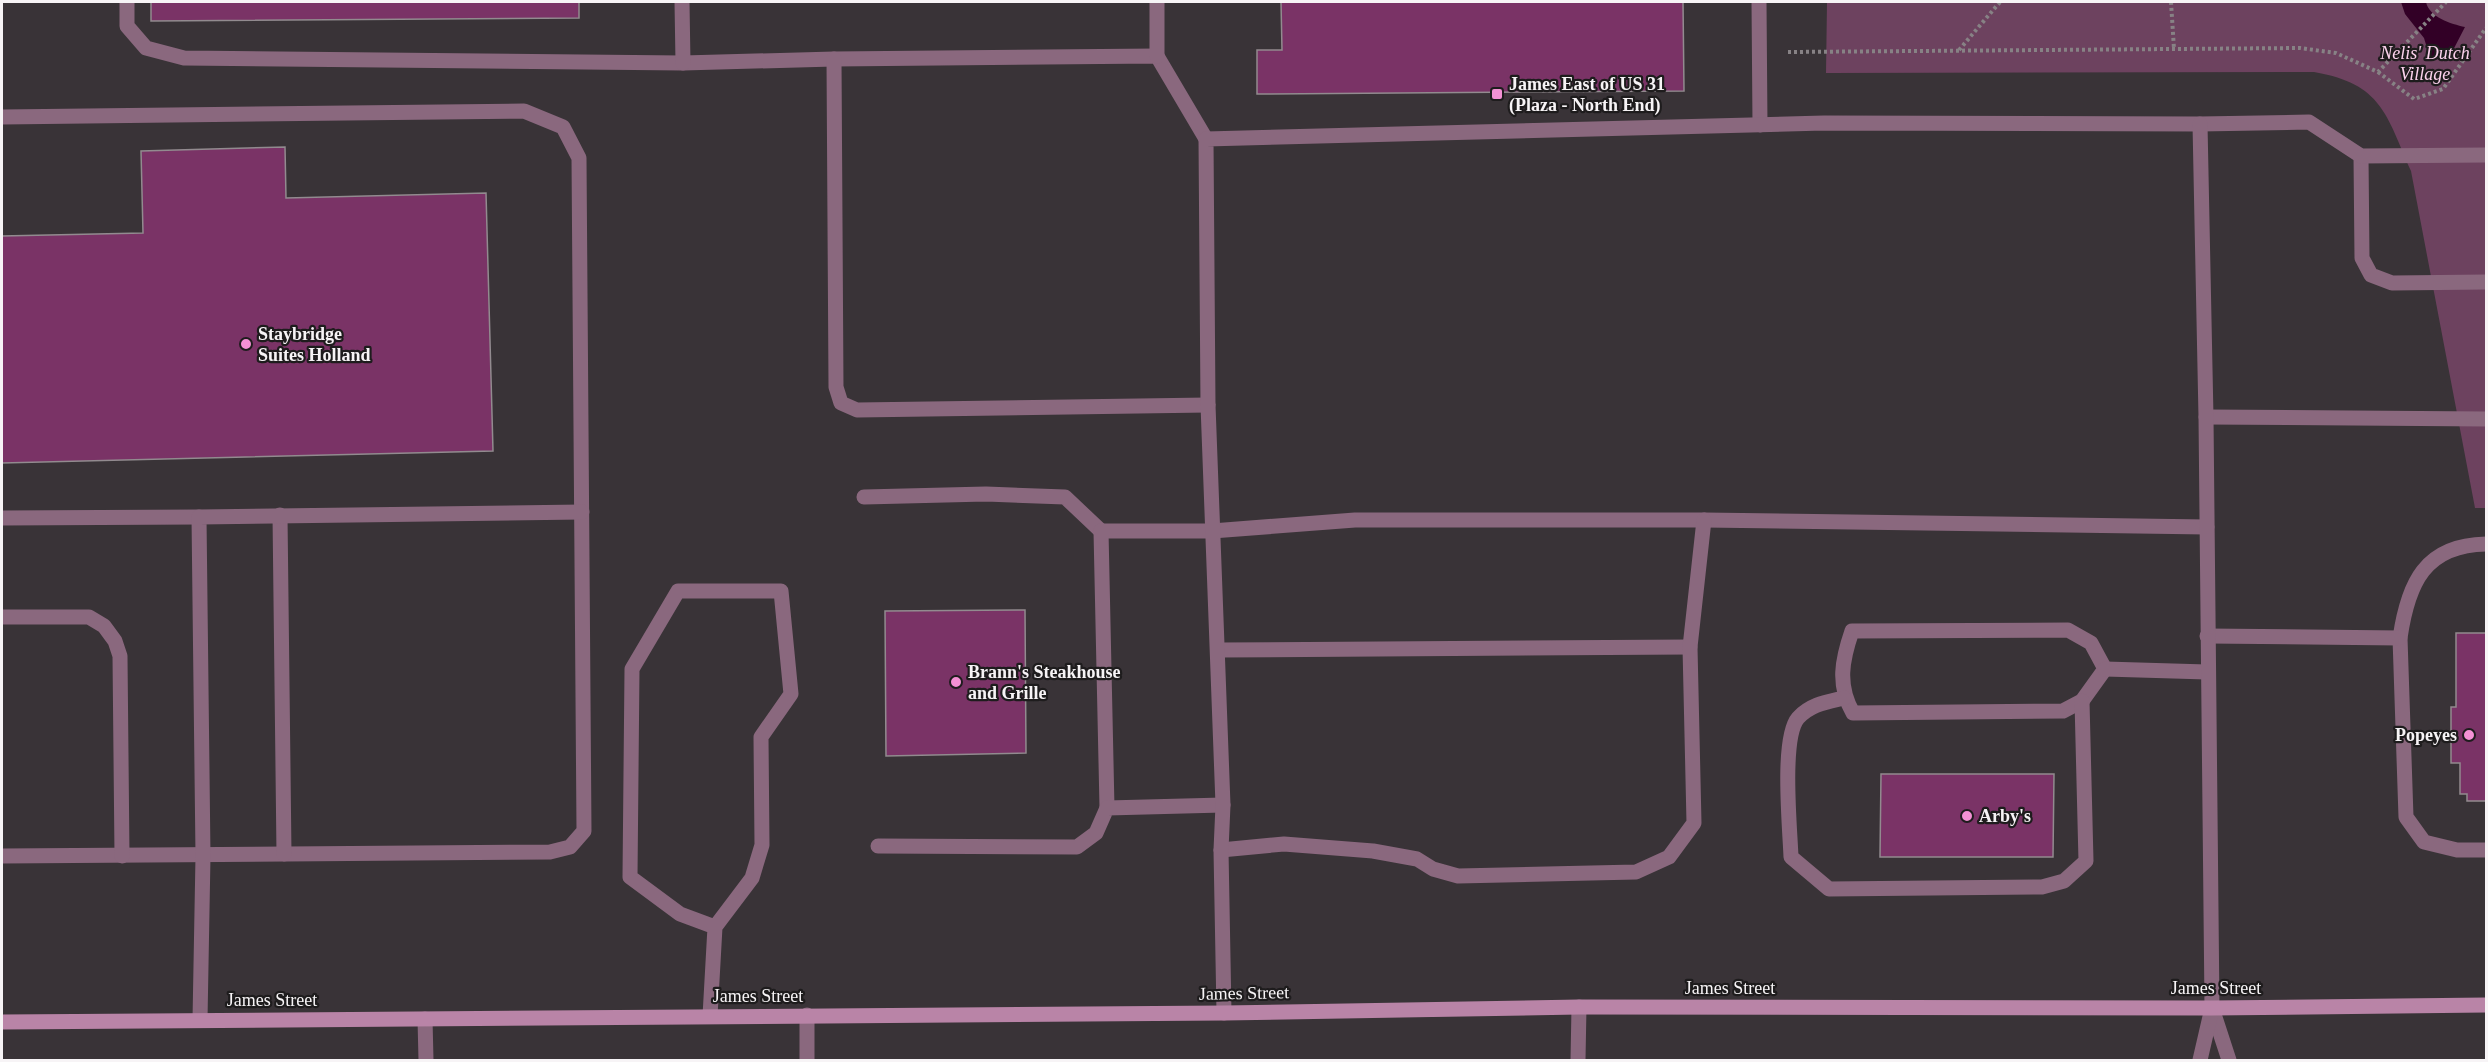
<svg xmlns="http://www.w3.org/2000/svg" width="2488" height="1062" viewBox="0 0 2488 1062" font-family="'Times New Roman',serif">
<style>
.green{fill:#6d425f}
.water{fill:#320026}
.building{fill:#7a3366;stroke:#928b8f;stroke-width:1.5}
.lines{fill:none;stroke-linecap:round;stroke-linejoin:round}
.path{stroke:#878285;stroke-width:4;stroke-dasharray:3 3;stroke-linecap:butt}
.lane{stroke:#8a687e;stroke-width:15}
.secondary{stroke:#b984a7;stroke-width:15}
.poi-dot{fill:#f491d5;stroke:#1e1c1d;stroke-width:2}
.labels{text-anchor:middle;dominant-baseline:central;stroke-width:4.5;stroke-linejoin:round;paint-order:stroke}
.park-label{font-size:18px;font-style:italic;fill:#fcd2ed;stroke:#1e1c1d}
.poi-label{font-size:18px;font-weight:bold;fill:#f7f4f6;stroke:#1e1c1d;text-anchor:start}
.street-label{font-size:18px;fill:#f7f4f6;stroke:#1e1c1d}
</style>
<rect width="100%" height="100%" fill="#393337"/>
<path class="green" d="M1827 2H2486V508H2475L2411 171C2386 114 2382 84 2314 72L1826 73Z"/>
<path class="water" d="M2401 2H2426C2429 17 2451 24 2465 27L2449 58H2430L2424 38 2405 14Z"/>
<g class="building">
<path d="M151 2H579V18L151 21Z"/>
<path d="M1281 2H1683L1684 91 1257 94V50H1282Z"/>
<path d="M285 147 286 198 486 193 493 451 2 463V236L143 233 141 151Z"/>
<path d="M1025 610 1026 753 886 756 885 611Z"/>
<path d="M2456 633H2486V801H2467V794H2460V763H2451V707H2456Z"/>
<path d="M1881 774H2054L2053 857H1880Z"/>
</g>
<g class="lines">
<g class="path">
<path d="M2171 2 2174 49"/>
<path d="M1959 50 2000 2"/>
<path d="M1788 52 2300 48 2336 53 2378 72 2446 2"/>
<path d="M2378 72 2414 99 2443 89 2486 28"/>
</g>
<g class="lane">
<path d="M127 2V26L146 48 184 58 683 63 834 59 1157 56 1206 139"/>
<path d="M682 2 683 63"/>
<path d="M1157 2V56"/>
<path d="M1759 2 1760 125"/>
<path d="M834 59 836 387 841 403 857 410 1208 405"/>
<path d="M2 117 524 111 563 127 579 158 584 831 570 847 550 852 2 856"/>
<path d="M2361 156 2362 258 2371 275 2392 283 2486 282"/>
<path d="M2206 417 2486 419"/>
<path d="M864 497 986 494 1065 497 1101 531"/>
<path d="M280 515 284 854"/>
<path d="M2 518 199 517"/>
<path d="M2486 544C2425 545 2408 583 2400 638L2406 817 2424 842 2457 850H2486"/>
<path d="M2 617H89L104 626 115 641 120 656 122 856"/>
<path d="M2068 630 2091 643 2105 669 2082 701 2063 711 1853 713C1837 685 1842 660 1852 631Z"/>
<path d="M2207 636 2400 638"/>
<path d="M1218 650 1690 647"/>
<path d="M2105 669 2207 672"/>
<path d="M1844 698C1827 702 1811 704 1798 718 1781 738 1790 829 1791 857L1829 889 2042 887 2064 881 2086 861 2082 701"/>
<path d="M1107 808 1101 531H1212L1355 520H1704L2207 527"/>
<path d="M878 846 1077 847 1096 833 1107 808 1223 805"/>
<path d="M1221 850 1284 844 1373 851 1417 859 1433 869 1458 876 1636 872 1669 857 1694 823 1690 647 1704 520"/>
<path d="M2212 1008 2229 1060"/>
<path d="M1224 1013 1221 850 1223 805 1208 405 1206 139 1824 123 2200 124 2309 122 2361 156 2486 155"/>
<path d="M807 1015V1060"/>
<path d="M710 1016 715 927 752 878 762 845 761 737 791 694 781 591H678L632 669 630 877 680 914 715 927"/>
<path d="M425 1019 426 1060"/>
<path d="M200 1020 203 856 199 517 582 512"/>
<path d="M1578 1060 1579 1007"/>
<path d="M2200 1060 2212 1008 2206 417 2200 124"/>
</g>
<path class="secondary" d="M2 1022 1224 1013 1579 1007 2212 1008 2486 1005"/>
</g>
<g class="poi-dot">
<rect x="1491" y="88" width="12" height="12" rx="3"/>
<circle cx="246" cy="344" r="6"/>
<circle cx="956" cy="682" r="6"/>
<circle cx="2469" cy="735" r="6"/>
<circle cx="1967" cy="816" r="6"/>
</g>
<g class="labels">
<g class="park-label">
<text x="2425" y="53">Nelis' Dutch<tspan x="2425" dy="21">Village</tspan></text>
</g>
<g class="poi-label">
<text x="1509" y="84">James East of US 31<tspan x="1509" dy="21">(Plaza - North End)</tspan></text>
<text x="258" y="334">Staybridge<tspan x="258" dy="21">Suites Holland</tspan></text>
<text x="968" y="672">Brann's Steakhouse<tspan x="968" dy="21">and Grille</tspan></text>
<text x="2457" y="735" text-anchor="end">Popeyes</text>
<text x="1979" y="816">Arby's</text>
</g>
<g class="street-label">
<text x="1730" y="988">James Street</text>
<text x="2216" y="988">James Street</text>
<text transform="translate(1244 993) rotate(-1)">James Street</text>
<text x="758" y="996">James Street</text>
<text x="272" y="1000">James Street</text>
</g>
</g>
<rect width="2488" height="1062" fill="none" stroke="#f7f4f6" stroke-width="6"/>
</svg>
